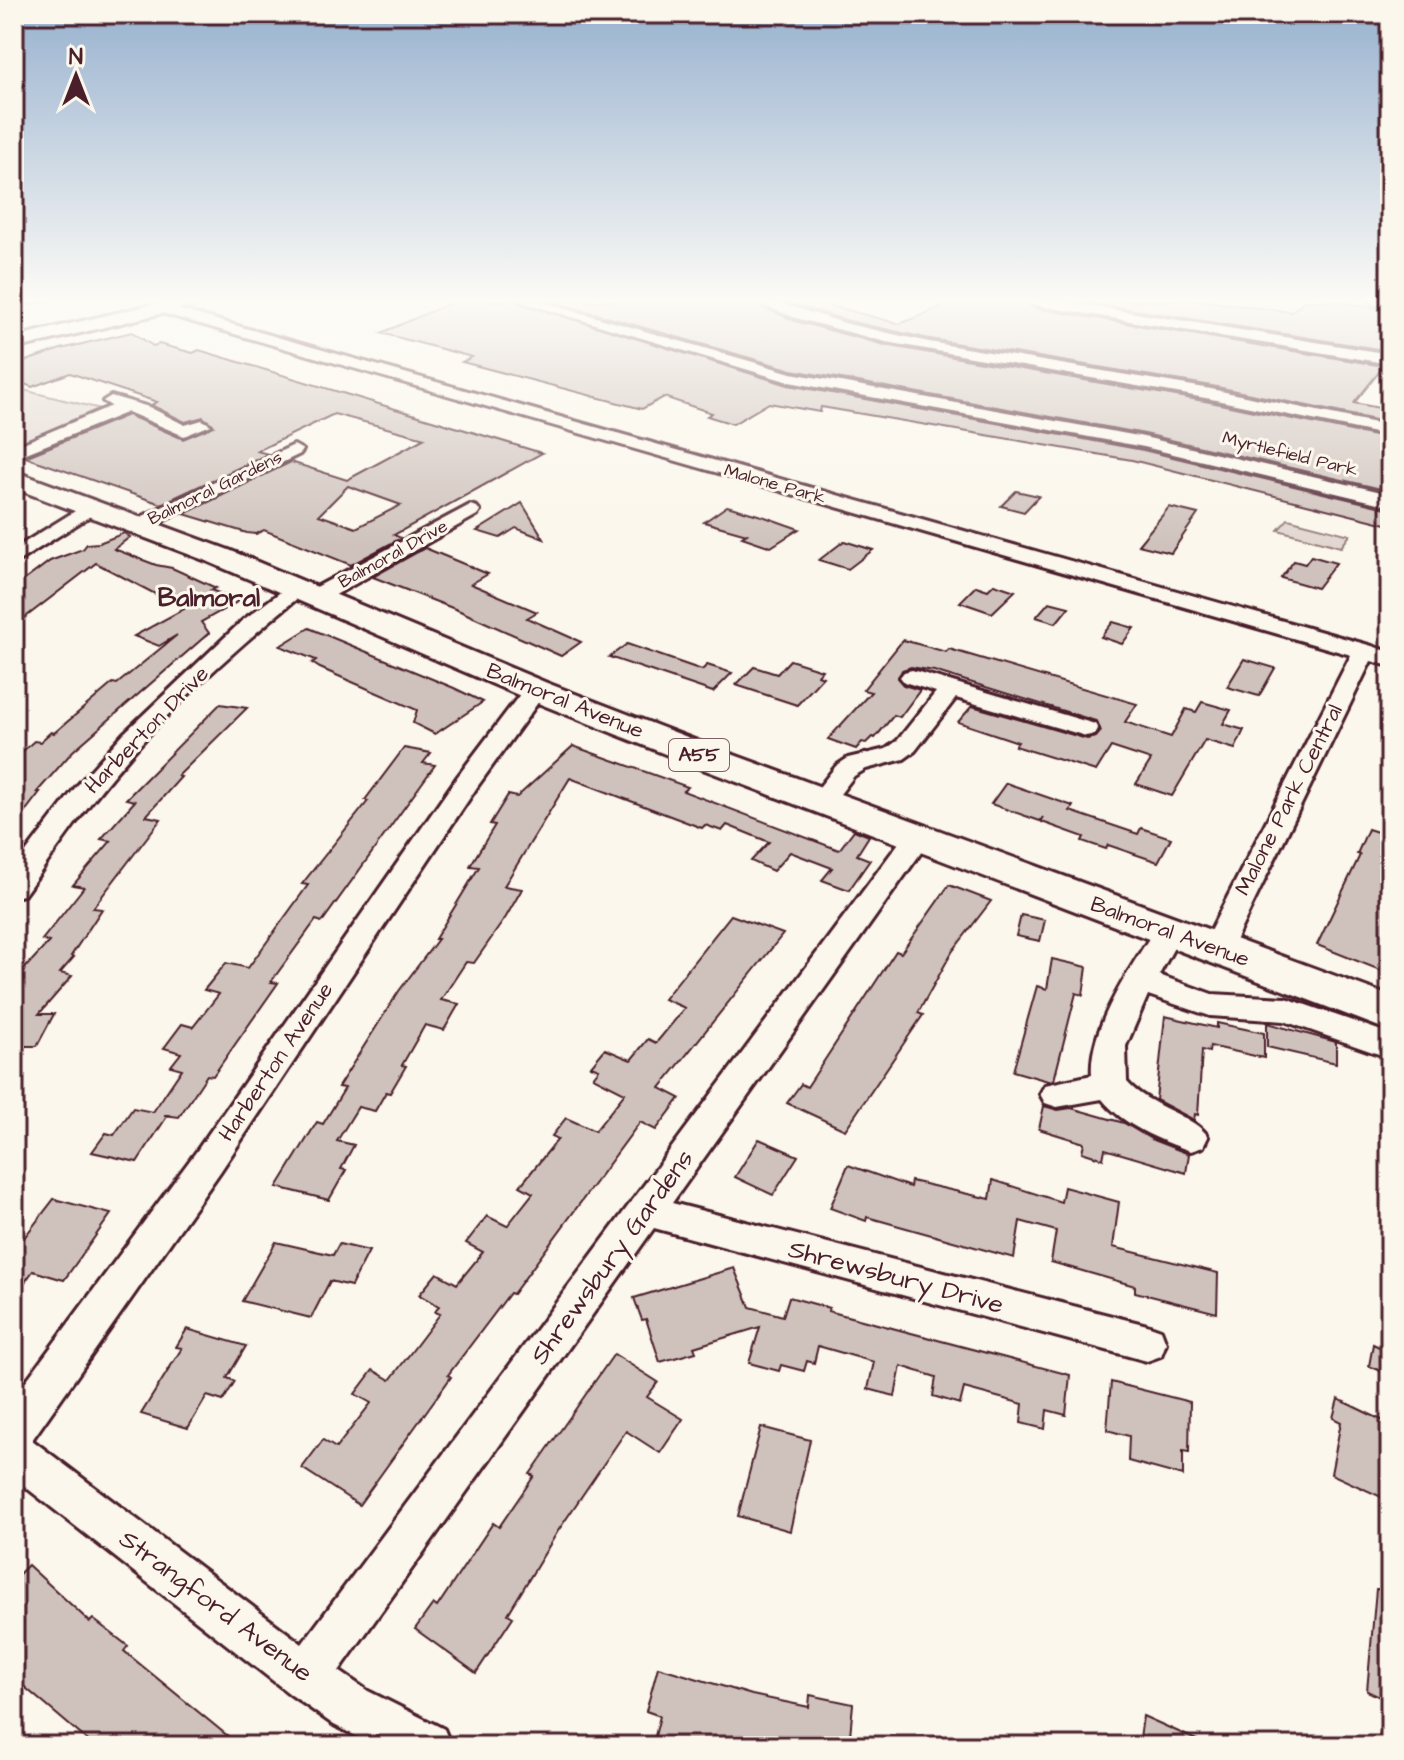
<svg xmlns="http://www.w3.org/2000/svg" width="1404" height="1760" viewBox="0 0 1404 1760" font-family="'Architects Daughter',sans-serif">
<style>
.green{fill:#e2d7d0;stroke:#967b7e;stroke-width:2}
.building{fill:#cfc2bc;stroke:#4a1f2b;stroke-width:2;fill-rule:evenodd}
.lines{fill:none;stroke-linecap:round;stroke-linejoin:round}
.minor-casing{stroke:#4a1f2b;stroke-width:6}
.major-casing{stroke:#4a1f2b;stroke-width:6}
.highway-casing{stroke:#4a1f2b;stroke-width:6}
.minor{fill:#fbf7ec;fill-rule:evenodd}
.major{fill:#fbf7ec;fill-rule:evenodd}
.highway{fill:#fbf7ec;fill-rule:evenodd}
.rail{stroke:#4a1f2b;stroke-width:3}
.labels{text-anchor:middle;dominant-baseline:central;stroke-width:6;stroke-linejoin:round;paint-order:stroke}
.far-street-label{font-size:18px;fill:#4a1f2b;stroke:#fbf7ec}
.shield{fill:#fbf7ec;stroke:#7f6065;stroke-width:2}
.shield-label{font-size:20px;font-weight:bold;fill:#4a1f2b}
.street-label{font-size:22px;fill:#4a1f2b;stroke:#fbf7ec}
.far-district-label{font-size:26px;font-weight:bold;fill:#4a1f2b;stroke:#fbf7ec}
.near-street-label{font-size:26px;fill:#4a1f2b;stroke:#fbf7ec}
</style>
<rect width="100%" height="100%" fill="#fbf7ec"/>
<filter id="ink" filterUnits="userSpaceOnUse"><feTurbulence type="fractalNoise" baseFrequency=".0125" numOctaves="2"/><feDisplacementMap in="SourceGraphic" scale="16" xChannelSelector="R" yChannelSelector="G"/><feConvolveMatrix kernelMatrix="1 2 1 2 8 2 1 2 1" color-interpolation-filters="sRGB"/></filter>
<g filter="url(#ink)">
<g class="green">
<path d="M14 388H15L105 410 14 445Z"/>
<path d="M1288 519 1350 535 1341 547 1278 530Z"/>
</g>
<g class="building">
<path d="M455 301H515L788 385 1143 450 1390 509V525L1132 460 821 407 820 412 769 403 733 424 707 416 712 413 664 397 642 409 462 362 472 357 381 333Z"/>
<path d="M551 301H749L795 321 885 345 1210 402 1380 437 1377 441 1390 444V491L1145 434 792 370Z"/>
<path d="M783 301H813L900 324 956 301H1024L1034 308 1384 366 1354 403 1390 410V423L1212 386 930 339 849 321Z"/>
<path d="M1079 301H1206L1291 312 1304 301H1336L1390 311V351Z"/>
<path d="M132 332 153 346 159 344 193 353 199 350 542 453 394 535 401 538 351 565 264 530 256 534 247 533 184 514 291 462 347 480 425 438 334 414 257 451 268 454 161 504 25 457 128 415 183 439 214 426 203 417 185 422 151 405 157 402 70 373 32 387 14 380V365L61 349ZM348 486 401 505 356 528 319 515Z"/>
<path d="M1016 491 1039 496 1024 512 1001 506Z"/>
<path d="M522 503 544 539 516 528 500 538 477 531Z"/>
<path d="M727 506 765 517 799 529 771 547 742 537 747 534 704 522Z"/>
<path d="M1169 507 1198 514 1171 553 1138 545Z"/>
<path d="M124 533 130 537 114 549 156 565 172 568 216 588 211 590 239 601 201 622 209 633 73 751 37 792H40L14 826V759L34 741 40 742 51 732 54 733 113 683 117 684 177 635 159 646 134 636 184 609 96 563 14 626V588L50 561 83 549 87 544 99 543Z"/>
<path d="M844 541 873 550 848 569 819 560Z"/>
<path d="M425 548 488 574 471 584 537 612 527 618 581 642 561 656 460 611 373 577Z"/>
<path d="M1311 556 1336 563 1317 588 1281 578 1294 561 1305 564Z"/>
<path d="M994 584 1015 591 992 613 960 602 976 586 988 590Z"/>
<path d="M1049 602 1069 607 1056 623 1036 617Z"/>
<path d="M1113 622 1134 628 1122 644 1101 637Z"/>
<path d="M309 628 454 688 483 702 435 734 413 723 417 710 320 668 312 663 316 660 280 646Z"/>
<path d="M903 640 946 652 949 649 1137 704 1125 722 1171 737 1186 709 1196 712 1202 702 1231 710 1223 724 1244 730 1235 749 1205 740 1172 796 1136 784 1151 760 1111 747 1096 771 1015 746 1018 742 958 722 972 706 1087 739 1096 737 1101 731 1096 721 934 671 911 667 902 670 898 679 903 685 920 690 900 717 894 715 875 738 872 737 866 743 862 742 856 749 828 739 871 692 863 690Z"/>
<path d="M627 644 702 670 707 665 732 673 713 692 609 657Z"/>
<path d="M1244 659 1275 668 1259 696 1227 687Z"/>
<path d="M790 660 822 670 818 675 823 677 797 705 736 685 754 667 777 674Z"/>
<path d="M220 704 247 708 178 776 181 777 146 816 161 819 93 908 102 909 71 956 74 957 60 973 72 976 39 1014H54L37 1046H14V980L49 942 42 940 84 887 73 885 111 841 101 839 135 801 126 799Z"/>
<path d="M573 746 688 787 683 791 839 850 854 830 869 836 857 855 870 860 849 890 822 880 832 868 790 852 773 871 751 861 769 842 727 825 722 831 705 825 702 828 570 778 504 886 522 889 506 917 474 963 466 962 441 1000 459 1004 444 1030 425 1025 402 1065 406 1066 390 1093 386 1092 375 1111 358 1107 337 1141 354 1145 341 1169 346 1170 329 1200 277 1187 317 1122 323 1124 345 1088 338 1087 399 991 438 939H435L479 867 470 866 495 825 490 824 508 795 517 797Z"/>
<path d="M404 748 431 753 423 763 435 765 322 922 316 920 271 982 278 983 213 1076 207 1075 179 1117 164 1115H168L137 1162 92 1152 106 1133 114 1135 133 1108 153 1112 182 1069 171 1066 181 1053 164 1048 182 1024 193 1027 219 994 204 990 226 963 248 968 308 885 302 884 368 801 365 800Z"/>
<path d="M1006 783 1073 806 1070 811 1138 834 1141 828 1171 838 1158 862 1108 845 1106 849 1082 841 1084 837 1042 822 1043 817 1040 821 991 804Z"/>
<path d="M1368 829 1390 836V974L1317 945 1360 855 1357 854Z"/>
<path d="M949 885 991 901 952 952 918 1013 923 1015 845 1130 787 1103 801 1084 807 1087 896 951 901 953Z"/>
<path d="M731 915 783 934 660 1088 680 1098 656 1130 640 1122 513 1294 510 1293 448 1375 451 1377 359 1505 302 1468 323 1440 336 1448 371 1403 355 1394 373 1370 390 1380 440 1314 435 1312 439 1306 419 1295 437 1273 457 1284 483 1252 466 1243 487 1216 507 1226 533 1193 520 1186 558 1139 552 1136 566 1118 595 1131 625 1093 593 1077 599 1069 591 1066 605 1049 631 1060 648 1039 656 1043 685 1008 664 999Z"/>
<path d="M1021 915 1045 920 1040 941 1016 936Z"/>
<path d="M1052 959 1087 967 1083 995 1076 993 1054 1080 1048 1081 1013 1071 1037 986 1047 989Z"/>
<path d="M1165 1016 1217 1028V1023L1264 1033V1058L1210 1046 1209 1052 1202 1050 1198 1115 1195 1114 1194 1120 1156 1100Z"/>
<path d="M1267 1023 1336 1042V1063L1267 1047Z"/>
<path d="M1044 1106 1058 1110 1071 1108 1124 1123 1153 1140 1189 1154 1186 1173 1105 1149 1103 1159 1082 1152 1084 1143 1039 1129Z"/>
<path d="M759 1139 798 1156 773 1195 735 1177Z"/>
<path d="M848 1165 910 1187 911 1181 990 1199 993 1180 1061 1202 1064 1187 1119 1202 1113 1247 1218 1273 1217 1313 1135 1292V1286L1051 1262 1056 1231 1020 1221 1014 1258 867 1217 866 1221 830 1208Z"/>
<path d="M54 1199 111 1214 64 1280 33 1271 14 1297V1236L23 1239Z"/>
<path d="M276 1242 333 1255 339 1244 369 1251 351 1286 330 1281 311 1318 242 1301Z"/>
<path d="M734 1268 750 1307 783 1316 789 1297 829 1308 828 1311 1070 1375 1066 1415 1047 1410 1045 1429 1021 1423 1023 1404 964 1388 960 1404 933 1396 936 1377 901 1366 895 1396 868 1389 874 1362 818 1346 814 1363 807 1361 804 1371 781 1365 779 1371 749 1363 760 1327 694 1347 696 1352 660 1362 646 1319 642 1320 634 1298Z"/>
<path d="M187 1329 246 1346 227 1378 235 1381 223 1401 207 1396 188 1428 141 1414 182 1348 176 1347Z"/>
<path d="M1373 1344 1390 1352V1375L1369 1366Z"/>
<path d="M614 1354 658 1382 647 1397 683 1419 660 1453 626 1431 558 1531 508 1614 513 1617 476 1673 415 1629 433 1604 437 1607 493 1523 499 1527 534 1476 530 1474Z"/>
<path d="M1111 1382 1190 1402 1189 1452 1183 1451V1476L1128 1461 1129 1436 1107 1430Z"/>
<path d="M1338 1399 1390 1424V1501L1331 1474 1341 1422 1333 1418Z"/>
<path d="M761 1427 810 1440 790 1531 738 1516Z"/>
<path d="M28 1565 90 1622 93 1619 128 1646 124 1651 240 1746H94L14 1678V1579Z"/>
<path d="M1376 1589 1390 1590V1702L1367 1691Z"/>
<path d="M658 1667 752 1695 809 1707 810 1695 853 1704 849 1746H674L654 1740 660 1716 646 1711Z"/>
<path d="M1143 1716 1210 1746H1139Z"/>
</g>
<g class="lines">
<g class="minor-casing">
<g id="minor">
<path d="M518 301H540L791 373 1144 437 1390 494V506L1144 447 789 382Z"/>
<path d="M752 301H773L848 324 929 342 1211 389 1390 426V436L1211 399 886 342 796 318Z"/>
<path d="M1027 301H1060L1390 354V364L1034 305Z"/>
<path d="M1371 301H1390V307L1373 304Z"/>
<path d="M160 304 1372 646 1390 652V666L1371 661 1231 949 1226 956 1216 959 1206 956 1201 949 1351 655 155 311V305Z"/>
<path d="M111 396 149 407 185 425 202 420 211 425 184 436 128 412 14 458V447L111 406 103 401Z"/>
<path d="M294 445 303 450 300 454 144 530 137 532 127 526 130 522Z"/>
<path d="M88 503 98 509 95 513 14 564V549Z"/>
<path d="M470 505 477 507 480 511 477 515 323 602 315 603 304 597 307 592Z"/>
<path d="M297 583 304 585 308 589 304 593C228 654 153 723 93 800 69 831 47 863 24 895L14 897V868L75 788 123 734 243 620 290 585Z"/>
<path d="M912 670 1095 724 1098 729 1095 734 1086 736 956 698 915 751 904 759 866 769 854 776 830 807H812L808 801 836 766 848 758 886 749 897 741 936 692 904 682 900 677 904 672Z"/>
<path d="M535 683 543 685 547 690 477 787 220 1172 32 1440 302 1644 907 832 917 829 927 832 931 838 927 844 672 1203 1147 1325 1161 1330 1166 1343 1161 1356 1147 1361 654 1228 339 1671 368 1691 444 1729 451 1746H376L334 1725 290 1694 14 1478V1397L196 1152 458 776 527 685Z"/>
<path d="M1168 921 1178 924 1183 931 1159 975 1212 994 1286 998 1390 1034V1058L1284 1021 1210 1016 1148 995 1126 1046 1127 1082C1147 1106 1198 1117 1208 1137L1203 1147 1191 1151C1159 1140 1124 1126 1102 1099L1057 1107 1045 1103 1040 1094 1045 1085 1092 1075C1088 1027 1133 965 1158 924Z"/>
</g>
</g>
<g class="major-casing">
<path id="major" d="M167 301H199L196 305 14 349V337Z"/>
</g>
<g class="highway-casing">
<path id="highway" d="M14 471 229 550 547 683 726 752 1390 996V1031L700 768 523 697 209 562 14 488Z"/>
</g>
<use href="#minor" class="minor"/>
<use href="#major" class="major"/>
<use href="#highway" class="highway"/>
<path class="rail" d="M14 308 47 301"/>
</g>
</g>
<linearGradient id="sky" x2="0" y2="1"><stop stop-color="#97b1cf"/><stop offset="0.55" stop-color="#fdfbf6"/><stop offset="1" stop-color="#fdfbf6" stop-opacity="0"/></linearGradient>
<rect width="1404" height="547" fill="url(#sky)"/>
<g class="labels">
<g class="far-street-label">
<text transform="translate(1290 454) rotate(14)">Myrtlefield Park</text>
<text transform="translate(775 484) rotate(16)">Malone Park</text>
<text transform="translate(215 488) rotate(-26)">Balmoral Gardens</text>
<text transform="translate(393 554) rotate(-29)">Balmoral Drive</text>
</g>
<rect class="shield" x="669" y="739" width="60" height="32" rx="6"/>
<g class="shield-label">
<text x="699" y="755">A55</text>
</g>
<g class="street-label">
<text transform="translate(565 701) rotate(22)">Balmoral Avenue</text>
<text transform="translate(147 730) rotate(-46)">Harberton Drive</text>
<text transform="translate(1289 800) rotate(-63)">Malone Park Central</text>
<text transform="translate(1170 932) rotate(20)">Balmoral Avenue</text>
<text transform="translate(276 1062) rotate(-56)">Harberton Avenue</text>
</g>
<g class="far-district-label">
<text x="209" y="598">Balmoral</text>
</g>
<g class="near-street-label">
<text transform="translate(612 1257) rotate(-54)">Shrewsbury Gardens</text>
<text transform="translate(896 1277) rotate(15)">Shrewsbury Drive</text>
<text transform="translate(216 1606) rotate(37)">Strangford Avenue</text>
</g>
</g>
<rect width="1404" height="1760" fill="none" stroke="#fbf7ec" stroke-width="48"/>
<rect x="24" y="24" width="1356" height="1712" fill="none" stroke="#4a1f2b" stroke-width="3" filter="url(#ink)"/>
<g transform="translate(76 76)" stroke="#fbf7ec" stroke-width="6" paint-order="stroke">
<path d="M0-6L14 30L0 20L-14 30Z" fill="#4a1f2b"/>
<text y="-12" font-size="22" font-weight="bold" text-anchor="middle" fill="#4a1f2b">N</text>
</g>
</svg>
